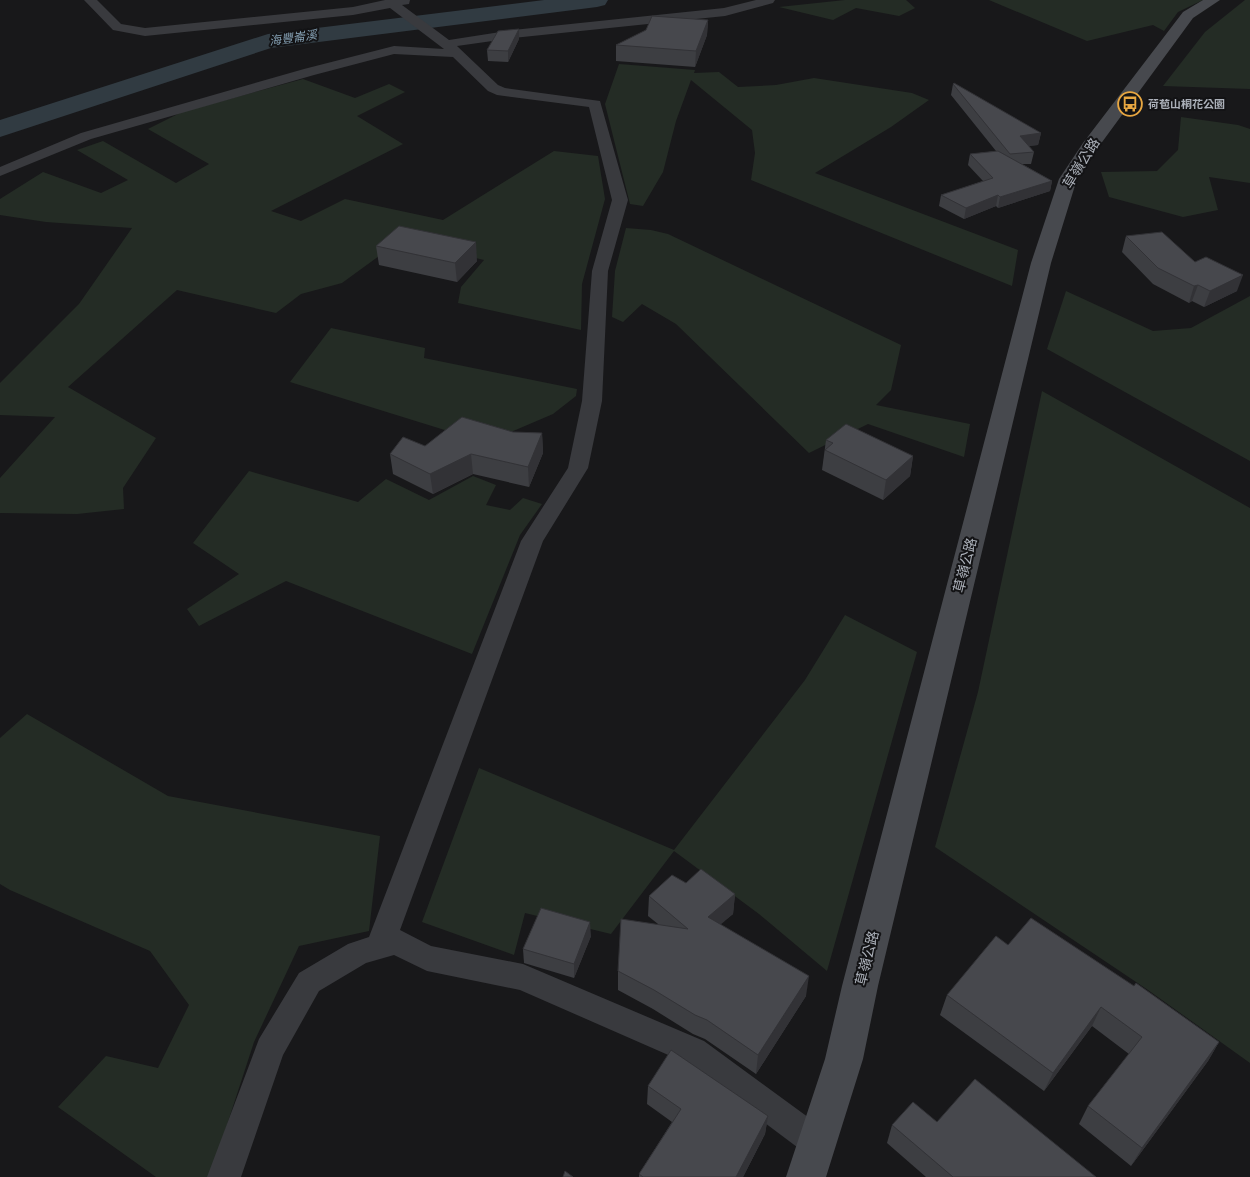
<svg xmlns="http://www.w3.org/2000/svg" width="1250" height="1177" viewBox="0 0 1250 1177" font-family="'Roboto Condensed','Noto Sans TC',sans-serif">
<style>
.green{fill:#242c25}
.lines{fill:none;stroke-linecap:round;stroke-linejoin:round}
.river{fill:#313b42;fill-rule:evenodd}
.minor{fill:#393a3e;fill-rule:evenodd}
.secondary{fill:#47494e;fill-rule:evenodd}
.wall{fill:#3d3e42}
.shaded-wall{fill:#323236}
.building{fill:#47484d;stroke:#323236}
.labels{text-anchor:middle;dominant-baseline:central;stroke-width:4;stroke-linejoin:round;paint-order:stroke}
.far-poi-label{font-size:11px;font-weight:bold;fill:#abb0b9;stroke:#131315;text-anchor:start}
.far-water-label{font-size:12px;font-style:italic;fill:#849fb2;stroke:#131315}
.street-label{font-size:14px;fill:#abb0b9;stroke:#131315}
</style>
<rect width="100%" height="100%" fill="#18181a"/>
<g class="green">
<path d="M845 0H906L915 8 899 16 856 8 833 20 779 7Z"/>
<path d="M989 0H1203L1178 12 1164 31 1153 25 1087 41Z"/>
<path d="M1245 0H1250V89L1163 86 1205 32Z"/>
<path d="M619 64 695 70 694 73 719 72 738 87 776 85 814 78 912 93 929 100 891 127 815 173 1018 250 1012 286 751 180 755 153 752 130 691 80 676 121 663 172 643 206 630 204 605 104Z"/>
<path d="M303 79 355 98 389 84 405 92 357 116 403 144 271 211 301 221 345 199 443 220 554 151 598 156 605 199 582 284 581 330 458 303 461 287 484 260 401 240 342 283 301 294 276 313 177 290 68 387 156 438 123 488 124 509 77 514 0 513V478L55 417 0 415V383L79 304 132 228 46 222 0 215V199L43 172 101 193 128 180 77 150 103 141 176 183 209 164 148 129 182 112Z"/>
<path d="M1181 117 1238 125 1250 129V183L1209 177 1218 210 1183 217 1109 197 1101 172 1157 171 1178 150Z"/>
<path d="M626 228 651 230 668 234 901 345 891 390 876 405 970 424 964 457 868 424 809 453 676 324 642 304 623 322 612 317 615 271Z"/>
<path d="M1066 291 1153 331 1191 328 1250 296V461L1047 349Z"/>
<path d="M331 328 425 348 424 358 577 389 576 396 553 414 492 440 464 436 290 382Z"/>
<path d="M1042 391 1250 508V1063L1148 990 935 847 978 692Z"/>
<path d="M249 471 358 502 386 479 429 500 473 476 496 485 486 505 510 510 523 498 542 504 520 535 472 654 286 581 199 626 187 609 239 574 193 543Z"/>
<path d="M845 615 917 652 827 971 759 914 674 851 611 934 525 913 514 955 422 922 479 768 674 850 805 680Z"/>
<path d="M27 714 168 796 380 836 369 931 299 946 254 1042 210 1177H156L58 1107 106 1056 158 1068 189 1005 150 951 10 890 0 884V738Z"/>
</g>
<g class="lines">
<path class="river" d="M544 0H608L605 5 597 7 271 48 0 137V120L268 34Z"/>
<path class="minor" d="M84 0H97L121 24 145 28 353 7 385 0H410L409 4 402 5 449 40 513 30 724 8 756 0H775L773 3 725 16 513 38 457 46 498 85 505 88 600 101 628 200 608 271 602 401 588 468 543 541 400 930 431 946 523 964 704 1041 827 1131 832 1142 827 1153 816 1158 805 1153 682 1061 520 990 427 971 394 955 366 963 319 991 283 1055 241 1177H207L259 1039 299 973 348 944 369 937 521 541 568 468 582 401 592 271 612 200 589 107 497 95 488 91 453 57 394 54 314 75 91 139 0 176V167L81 133 304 69 394 46 444 49 390 8 353 15 145 36 113 30Z"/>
<path class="secondary" d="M1203 0H1220L1193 18 1097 149 1077 179 1051 263 878 986 863 1059 826 1177H786L825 1059 842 986 1031 263 1059 179 1083 143 1183 12Z"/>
</g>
<g class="wall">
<path d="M708 20 707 35 695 67 616 61V45Z"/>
<path d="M519 39 508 62 488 61 487 50Z"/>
<path d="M953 84 1041 133 1038 145 1028 146 1034 152 1031 164H1022L1052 181 1050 191 998 208 996 206 964 219 939 206 941 195 983 181 968 165 970 154 996 151 951 95Z"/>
<path d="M1126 236 1195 262 1237 291 1204 307 1192 301 1189 303 1153 284 1122 252Z"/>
<path d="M376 246 477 261 457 282 379 265Z"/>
<path d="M513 432 542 433 543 453 529 487 473 474 433 494 393 474 390 454Z"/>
<path d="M826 440 913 456 910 476 883 500 822 470Z"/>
<path d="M686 883 735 894 733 914 720 924 806 996 756 1074 705 1039 693 1034 653 1009 618 990V971L658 924 648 916 649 896Z"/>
<path d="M591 936 574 978 524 963 523 949Z"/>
<path d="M1008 945 1134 986 1219 1042 1208 1061 1131 1166 1079 1124 1088 1106 1129 1054 1092 1026 1044 1091 940 1015 947 995Z"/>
<path d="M648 1086 768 1116 765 1134 743 1177H639V1174L672 1122 647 1104Z"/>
<path d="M937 1122 1096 1177H926L887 1143 892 1125Z"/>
</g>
<g class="shaded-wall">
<path d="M708 20 707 35 695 67 696 51Z"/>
<path d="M519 29V39L508 62V51Z"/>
<path d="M1041 133 1038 145 1017 147 1020 136Z"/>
<path d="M1052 181 1050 191 998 208 1000 197Z"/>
<path d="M998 195 996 206 964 219 966 208Z"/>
<path d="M476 242 477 261 457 282 455 263Z"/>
<path d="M1243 275 1237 291 1204 307 1210 291Z"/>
<path d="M1198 285 1192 301 1189 303 1194 286Z"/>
<path d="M542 433 543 453 529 487 528 467Z"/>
<path d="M471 454 473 474 433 494 430 474Z"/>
<path d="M913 456 910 476 883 500 886 480Z"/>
<path d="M735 894 733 914 706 937 708 917Z"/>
<path d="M590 922 591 936 574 978V964Z"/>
<path d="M809 976 806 996 756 1074 758 1055Z"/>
<path d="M1101 1007 1092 1026 1044 1091 1053 1073Z"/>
<path d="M1219 1042 1208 1061 1131 1166 1142 1148Z"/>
<path d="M768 1116 765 1134 743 1177H736Z"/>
</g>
<g class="building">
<path d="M652 16 708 20 696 51 616 45 646 30Z"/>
<path d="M519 29 508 51 487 50 498 31Z"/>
<path d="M954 83 1041 133 1020 136 1034 152 1010 154 953 84Z"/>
<path d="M998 151 1052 181 1000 197 998 195 966 208 941 195 993 178 970 154Z"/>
<path d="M399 226 476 242 455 263 376 246Z"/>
<path d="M1162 232 1195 262 1206 257 1243 275 1210 291 1198 285 1194 286 1158 268 1126 236Z"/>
<path d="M462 417 513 432 542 433 528 467 471 454 430 474 390 454 403 437 425 446Z"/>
<path d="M846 424 913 456 886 480 825 450 833 443 826 440Z"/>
<path d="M701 869 735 894 708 917 809 976 758 1055 707 1020 695 1015 654 990 618 971 621 919 688 929 649 896 672 875 686 883Z"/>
<path d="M541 908 590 922 574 964 523 949Z"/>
<path d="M1031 918 1134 986 1136 983 1219 1042 1142 1148 1088 1106 1142 1037 1101 1007 1053 1073 947 995 996 936 1008 945Z"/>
<path d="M671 1050 768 1116 736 1177H643L639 1174 681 1109 648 1086Z"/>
<path d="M975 1079 1096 1177H953L892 1125 913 1102 937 1122Z"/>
<path d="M565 1171 573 1177H563Z"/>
</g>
<defs>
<g id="bus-ring" transform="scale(1.25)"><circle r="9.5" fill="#131315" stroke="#e8a741" stroke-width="1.5"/><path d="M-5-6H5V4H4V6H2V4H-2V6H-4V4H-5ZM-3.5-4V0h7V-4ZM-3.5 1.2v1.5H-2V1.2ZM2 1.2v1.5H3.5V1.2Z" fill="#e8a741"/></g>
</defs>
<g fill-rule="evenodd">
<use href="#bus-ring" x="1130" y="104"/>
</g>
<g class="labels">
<g class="far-poi-label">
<text x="1148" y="104">荷苞山桐花公園</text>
</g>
<g class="far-water-label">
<text transform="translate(293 38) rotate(-8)">海豐崙溪</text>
</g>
<g class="street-label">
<text transform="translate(1081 163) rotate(-58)">草嶺公路</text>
<text transform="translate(965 565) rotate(-76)">草嶺公路</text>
<text transform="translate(867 958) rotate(-76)">草嶺公路</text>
</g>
</g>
</svg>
